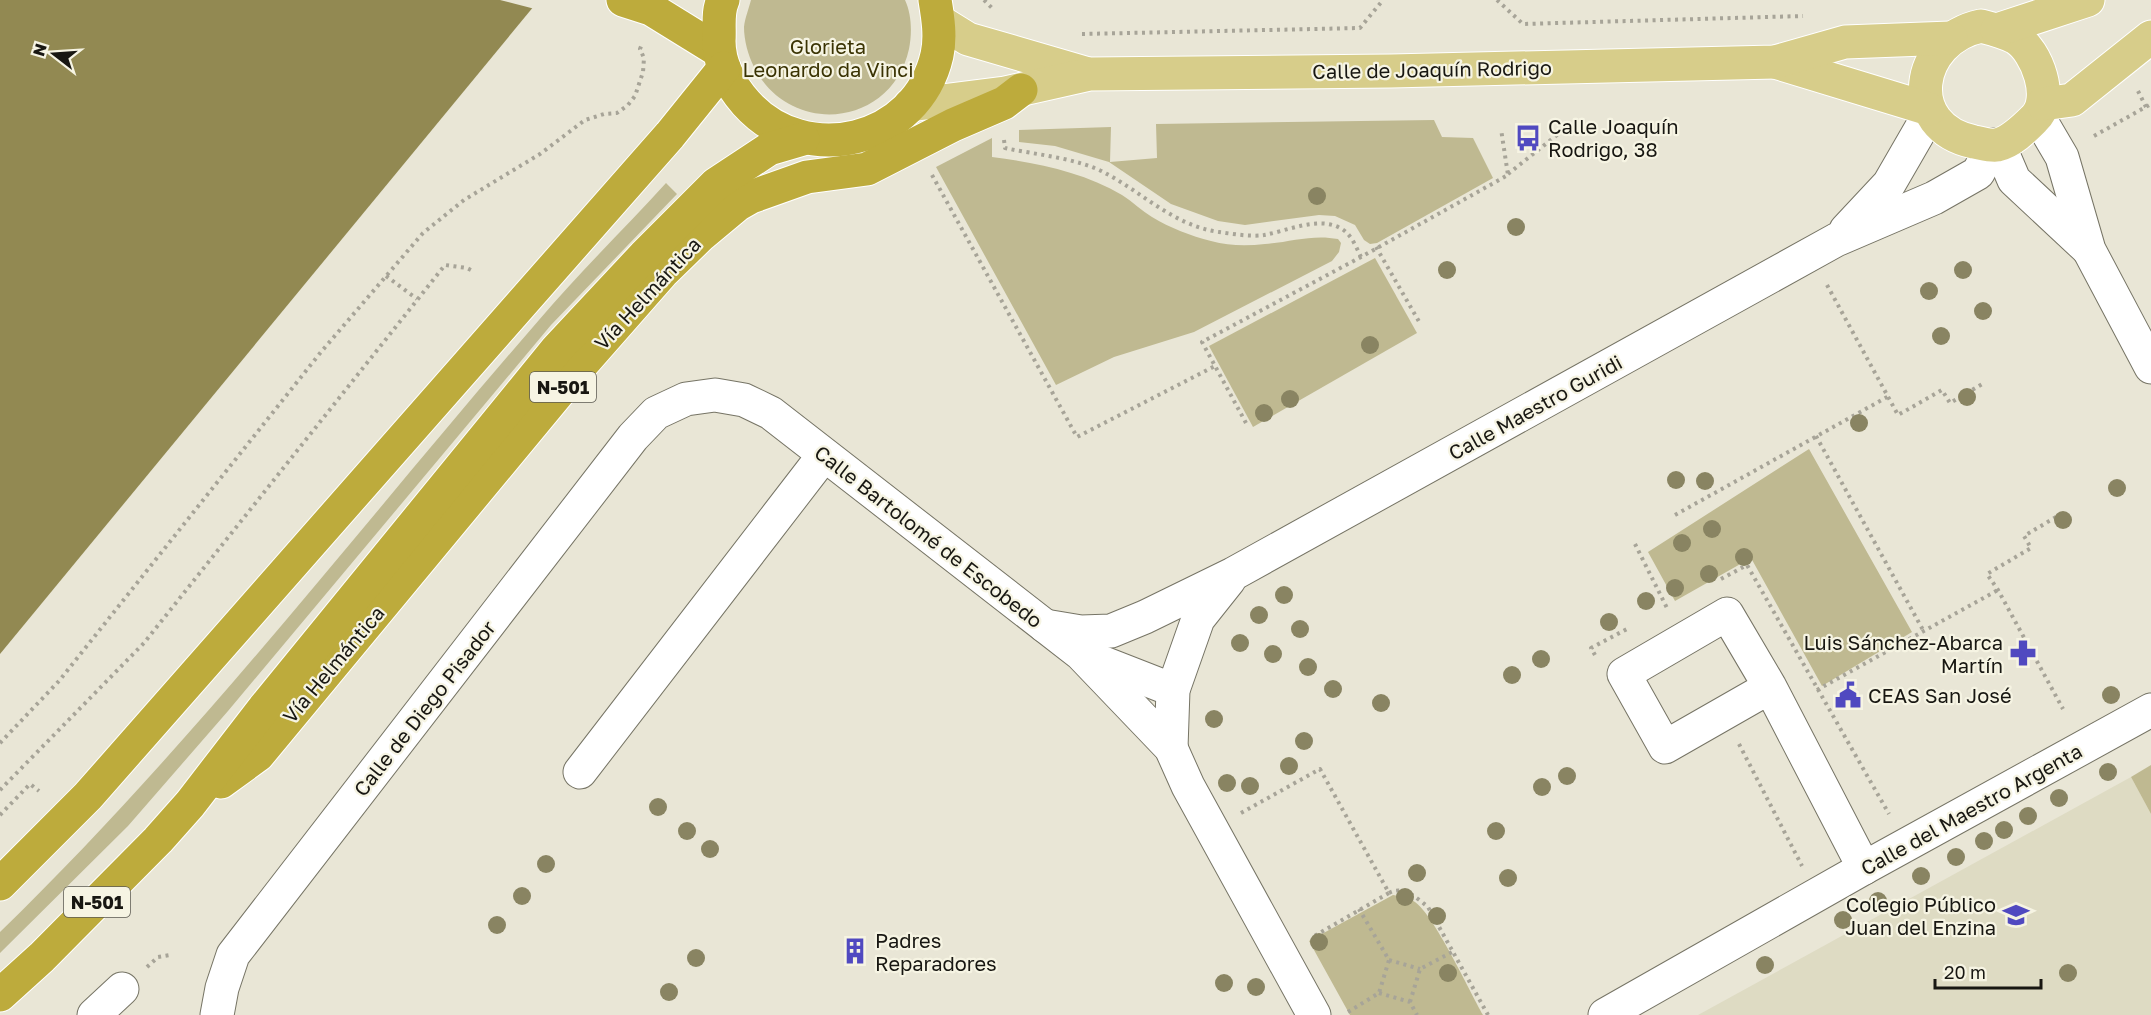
<svg xmlns="http://www.w3.org/2000/svg" width="2151" height="1015" viewBox="0 0 2151 1015" font-family="'Golos Text',sans-serif">
<style>
.built{fill:#dedbc3}
.green{fill:#bfb991}
.water{fill:#928952}
.pier{fill:#e9e6d6}
.lines{fill:none;stroke-linecap:round;stroke-linejoin:round}
.minor-casing{stroke:#767465;stroke-width:35}
.major-casing{stroke:#fff;stroke-width:35}
.highway-casing{stroke:#fff;stroke-width:35}
.path{stroke:#a7a498;stroke-width:4;stroke-dasharray:3 4.5;stroke-linecap:butt}
.minor{stroke:#fff;stroke-width:33}
.major{stroke:#d7cd8a;stroke-width:33}
.highway{stroke:#bdab3c;stroke-width:33}
.tree{fill:#898462}
.labels{text-anchor:middle;dominant-baseline:central;stroke-width:4.5;stroke-linejoin:round;paint-order:stroke}
.shield{fill:#f6f4e3;stroke:#5b5951;stroke-width:1.5}
.shield-label{font-size:18px;font-weight:bold;fill:#181712}
.park-label{font-size:20px;fill:#3a3303;stroke:#f6f4e3}
.street-label{font-size:20px;fill:#181712;stroke:#f6f4e3}
.poi-label{font-size:20px;fill:#181712;stroke:#f6f4e3;text-anchor:start}
</style>
<rect width="100%" height="100%" fill="#e9e6d6"/>
<path class="built" d="M2131 777 2151 814V1015H1698Z"/>
<g class="green">
<path d="M751 0H905C912 15 912 34 909 49 892 127 790 138 754 67 748 55 744 40 744 27 745 18 749 8 751 0Z"/>
<path d="M1434 120 1442 137 1473 138 1493 178 1377 243 1370 244 1364 240 1355 225 1335 216 1319 215 1245 225 1218 221 1171 204 1109 162 1055 146 1019 142V130L1111 127 1110 162 1157 158 1156 124Z"/>
<path d="M992 138V157C1037 163 1083 172 1122 195 1133 202 1142 211 1152 217 1170 228 1191 236 1211 241 1229 246 1247 246 1265 244 1290 242 1313 234 1338 239L1341 243 1339 252 1332 261 1194 332 1114 357 1056 385 936 167Z"/>
<path d="M666 183 677 194 551 325 228 711 128 826 0 953V932C195 743 361 525 539 320 579 273 624 229 666 183Z"/>
<path d="M1375 258 1417 333 1253 427 1209 346Z"/>
<path d="M1809 449 1912 632 1822 686 1751 558 1675 601 1648 552Z"/>
<path d="M2151 765V814L2131 777Z"/>
<path d="M1393 895C1401 896 1409 898 1415 902 1434 915 1470 992 1483 1015H1350L1309 941Z"/>
</g>
<path class="water" d="M0 0H539L0 654Z"/>
<path class="pier" d="M500 0H542L535 9Z"/>
<g class="lines">
<g class="minor-casing">
<g id="minor">
<path d="M2038 116 2062 157 2089 250 2151 367"/>
<path d="M1999 145 2014 180 2088 249"/>
<path d="M1846 230 1889 184 1930 113"/>
<path d="M1045 626 1081 632 1111 631 1145 617 1233 574 1836 240 1934 198 1978 173 1993 145"/>
<path d="M1091 658 1173 690"/>
<path d="M1770 687 1665 747 1624 674 1727 614 1770 687 1864 868"/>
<path d="M1171 748 1173 690 1198 619 1229 580"/>
<path d="M580 772 824 455"/>
<path d="M94 1015 122 989"/>
<path d="M217 1015 222 988 233 955 633 437 656 413 686 399 715 395 744 400 771 413 1081 654 1171 748 1188 786 1314 1015"/>
<path d="M1605 1015 1864 868 2151 710"/>
</g>
</g>
<g class="major-casing">
<g id="major">
<path d="M939 21 968 39 1085 73"/>
<path d="M1981 26C1993 29 2005 32 2016 38 2037 51 2055 100 2034 119 2024 129 2011 142 1997 145 1990 146 1981 143 1974 142 1902 127 1915 40 1981 26Z"/>
<path d="M1997 30 2088 0"/>
<path d="M1775 62 1929 109"/>
<path d="M2043 104 2072 100 2151 37"/>
<path d="M910 105 1005 93 1090 74 1391 71 1775 62 1845 42 1951 38"/>
</g>
</g>
<g class="highway-casing">
<g id="highway">
<path d="M623 0 651 9 719 51"/>
<path d="M723 0C717 12 720 27 719 41 719 64 731 86 746 103 805 169 917 143 937 55 941 37 938 18 935 0"/>
<path d="M221 782 258 755 582 364 662 273 701 235 737 205 751 197 807 177 867 169 953 125 1004 103 1021 90"/>
<path d="M0 884 88 796 670 135 724 68"/>
<path d="M0 995 42 957 158 840 190 804 264 708 557 349 644 256 716 184 769 149 803 139"/>
</g>
</g>
<g class="path">
<path d="M984 0 994 10"/>
<path d="M1497 0 1523 24 1803 16"/>
<path d="M1082 34 1360 28 1383 0"/>
<path d="M2138 91 2146 107"/>
<path d="M2094 136 2151 104"/>
<path d="M1004 140 1005 148C1037 155 1079 158 1107 174 1144 194 1175 226 1219 232 1233 234 1251 237 1264 235 1287 231 1318 216 1340 228 1351 233 1356 247 1361 257"/>
<path d="M1508 174 1567 127"/>
<path d="M932 175 1077 437 1215 366"/>
<path d="M1376 247 1421 325"/>
<path d="M386 276 417 299"/>
<path d="M1827 285 1898 415 1942 390 1950 403 1984 383"/>
<path d="M1246 423 1202 342 1361 257 1508 175 1501 129"/>
<path d="M1816 436 1923 630"/>
<path d="M1675 515 1889 396"/>
<path d="M2056 517 2024 536 2031 548 1987 574 1998 590 2063 709"/>
<path d="M1635 544 1667 608"/>
<path d="M1721 579 1747 565 1889 814"/>
<path d="M1595 655 1591 648 1627 629"/>
<path d="M1817 690 1998 590"/>
<path d="M0 743 59 681 321 352 423 233 464 200 540 154 585 120 604 114 617 113 628 105 635 96 643 72 644 58 640 49 642 44"/>
<path d="M1739 744 1802 866"/>
<path d="M0 790 144 643 445 265 467 268 473 271"/>
<path d="M1241 813 1320 769 1389 893 1311 938"/>
<path d="M0 815 30 784 39 791"/>
<path d="M1389 893C1403 885 1417 898 1428 907L1488 1015"/>
<path d="M1389 960 1420 969"/>
<path d="M147 967 158 957 170 955"/>
<path d="M1379 993 1410 1002 1417 1015"/>
<path d="M1410 1002 1420 969 1454 951"/>
<path d="M1348 1012 1379 993 1389 960 1359 909"/>
</g>
<use href="#minor" class="minor"/>
<use href="#major" class="major"/>
<use href="#highway" class="highway"/>
</g>
<g class="tree">
<circle cx="1317" cy="196" r="9"/>
<circle cx="1516" cy="227" r="9"/>
<circle cx="1447" cy="270" r="9"/>
<circle cx="1963" cy="270" r="9"/>
<circle cx="1929" cy="291" r="9"/>
<circle cx="1983" cy="311" r="9"/>
<circle cx="1941" cy="336" r="9"/>
<circle cx="1370" cy="345" r="9"/>
<circle cx="1967" cy="397" r="9"/>
<circle cx="1290" cy="399" r="9"/>
<circle cx="1264" cy="413" r="9"/>
<circle cx="1859" cy="423" r="9"/>
<circle cx="1676" cy="480" r="9"/>
<circle cx="1705" cy="481" r="9"/>
<circle cx="2117" cy="488" r="9"/>
<circle cx="2063" cy="520" r="9"/>
<circle cx="1712" cy="529" r="9"/>
<circle cx="1682" cy="543" r="9"/>
<circle cx="1744" cy="557" r="9"/>
<circle cx="1709" cy="574" r="9"/>
<circle cx="1675" cy="588" r="9"/>
<circle cx="1284" cy="595" r="9"/>
<circle cx="1646" cy="601" r="9"/>
<circle cx="1259" cy="615" r="9"/>
<circle cx="1609" cy="622" r="9"/>
<circle cx="1300" cy="629" r="9"/>
<circle cx="1240" cy="643" r="9"/>
<circle cx="1273" cy="654" r="9"/>
<circle cx="1541" cy="659" r="9"/>
<circle cx="1308" cy="667" r="9"/>
<circle cx="1512" cy="675" r="9"/>
<circle cx="1333" cy="689" r="9"/>
<circle cx="2111" cy="695" r="9"/>
<circle cx="1381" cy="703" r="9"/>
<circle cx="1214" cy="719" r="9"/>
<circle cx="1304" cy="741" r="9"/>
<circle cx="1289" cy="766" r="9"/>
<circle cx="2108" cy="772" r="9"/>
<circle cx="1567" cy="776" r="9"/>
<circle cx="1227" cy="783" r="9"/>
<circle cx="1250" cy="786" r="9"/>
<circle cx="1542" cy="787" r="9"/>
<circle cx="2059" cy="798" r="9"/>
<circle cx="658" cy="807" r="9"/>
<circle cx="2028" cy="816" r="9"/>
<circle cx="2004" cy="830" r="9"/>
<circle cx="687" cy="831" r="9"/>
<circle cx="1496" cy="831" r="9"/>
<circle cx="1984" cy="841" r="9"/>
<circle cx="710" cy="849" r="9"/>
<circle cx="1956" cy="857" r="9"/>
<circle cx="546" cy="864" r="9"/>
<circle cx="1417" cy="873" r="9"/>
<circle cx="1921" cy="876" r="9"/>
<circle cx="1508" cy="878" r="9"/>
<circle cx="522" cy="896" r="9"/>
<circle cx="1405" cy="897" r="9"/>
<circle cx="1878" cy="901" r="9"/>
<circle cx="1437" cy="916" r="9"/>
<circle cx="1843" cy="920" r="9"/>
<circle cx="497" cy="925" r="9"/>
<circle cx="1319" cy="942" r="9"/>
<circle cx="696" cy="958" r="9"/>
<circle cx="1765" cy="965" r="9"/>
<circle cx="1448" cy="973" r="9"/>
<circle cx="2068" cy="973" r="9"/>
<circle cx="1224" cy="983" r="9"/>
<circle cx="1256" cy="987" r="9"/>
<circle cx="669" cy="992" r="9"/>
</g>
<defs>
<g id="bus-bare" transform="scale(2.07)"><path d="M-5-6H5V4H4V6H2V4H-2V6H-4V4H-5ZM-3.5-4V0h7V-4ZM-3.5 1.2v1.5H-2V1.2ZM2 1.2v1.5H3.5V1.2Z" fill="#5049c0" stroke="#f6f4e3" stroke-width="2.5" paint-order="stroke"/></g>
<g id="pharmacy-bare" transform="scale(2.07)"><path d="M-2-6h4v4h4v4h-4v4h-4v-4h-4v-4h4Z" fill="#5049c0" stroke="#f6f4e3" stroke-width="2.5" paint-order="stroke"/></g>
<g id="civic-bare" transform="scale(2.07)"><path d="M-.6-6.5H3V-4.5H.6V-3L4-1V1h2V6H-6V1h2V-1L-.6-3ZM-1.2 2.5V6h2.4V2.5Z" fill="#5049c0" stroke="#f6f4e3" stroke-width="2.5" paint-order="stroke"/></g>
<g id="school-bare" transform="scale(2.07)"><path d="M0-5L7-2L0 1L-7-2ZM-4 1L0 2.5L4 1V4Q0 6-4 4Z" fill="#5049c0" stroke="#f6f4e3" stroke-width="2.5" paint-order="stroke"/></g>
<g id="building-bare" transform="scale(2.07)"><path d="M-4-6H4V6H1V3H-1V6H-4ZM-2.5-4.3h1.7v1.8h-1.7ZM.8-4.3h1.7v1.8H.8ZM-2.5-1h1.7V.8h-1.7ZM.8-1h1.7V.8H.8Z" fill="#5049c0" stroke="#f6f4e3" stroke-width="2.5" paint-order="stroke"/></g>
</defs>
<g fill-rule="evenodd">
<use href="#bus-bare" x="1528" y="138"/>
<use href="#pharmacy-bare" x="2023" y="653"/>
<use href="#civic-bare" x="1848" y="695"/>
<use href="#school-bare" x="2016" y="915"/>
<use href="#building-bare" x="855" y="951"/>
</g>
<g class="labels">
<g class="shield">
<rect x="530" y="372" width="66" height="30" rx="4.5"/>
<rect x="64" y="887" width="66" height="30" rx="4.5"/>
</g>
<g class="shield-label">
<text x="563" y="387">N-501</text>
<text x="97" y="902">N-501</text>
</g>
<g class="park-label">
<text x="828" y="46">Glorieta<tspan x="828" dy="23">Leonardo da Vinci</tspan></text>
</g>
<g class="street-label">
<text transform="translate(1432 69) rotate(-1)">Calle de Joaquín Rodrigo</text>
<text transform="translate(647 293) rotate(-47)">Vía Helmántica</text>
<text transform="translate(1535 407) rotate(-29)">Calle Maestro Guridi</text>
<text transform="translate(929 536) rotate(38)">Calle Bartolomé de Escobedo</text>
<text transform="translate(333 664) rotate(-50)">Vía Helmántica</text>
<text transform="translate(424 708) rotate(-52)">Calle de Diego Pisador</text>
<text transform="translate(1971 809) rotate(-29)">Calle del Maestro Argenta</text>
</g>
<g class="poi-label">
<text x="1548" y="126">Calle Joaquín<tspan x="1548" dy="23">Rodrigo, 38</tspan></text>
<text x="2003" y="642" text-anchor="end">Luis Sánchez-Abarca<tspan x="2003" dy="23">Martín</tspan></text>
<text x="1868" y="695">CEAS San José</text>
<text x="1996" y="904" text-anchor="end">Colegio Público<tspan x="1996" dy="23">Juan del Enzina</tspan></text>
<text x="875" y="940">Padres<tspan x="875" dy="23">Reparadores</tspan></text>
</g>
</g>
<g transform="translate(54 54) rotate(287)" stroke="#f6f4e3" stroke-width="4.5" paint-order="stroke">
<path d="M0-4.5L10 22L0 15L-10 22Z" fill="#181712"/>
<text y="-9" font-size="16" font-weight="bold" text-anchor="middle" fill="#181712">N</text>
</g>
<path d="M1935 979v9h106v-9" fill="none" stroke="#181712" stroke-width="3"/>
<text x="1944" y="979" font-size="18" fill="#181712" stroke="#f6f4e3" stroke-width="4.5" paint-order="stroke">20 m</text>
</svg>
